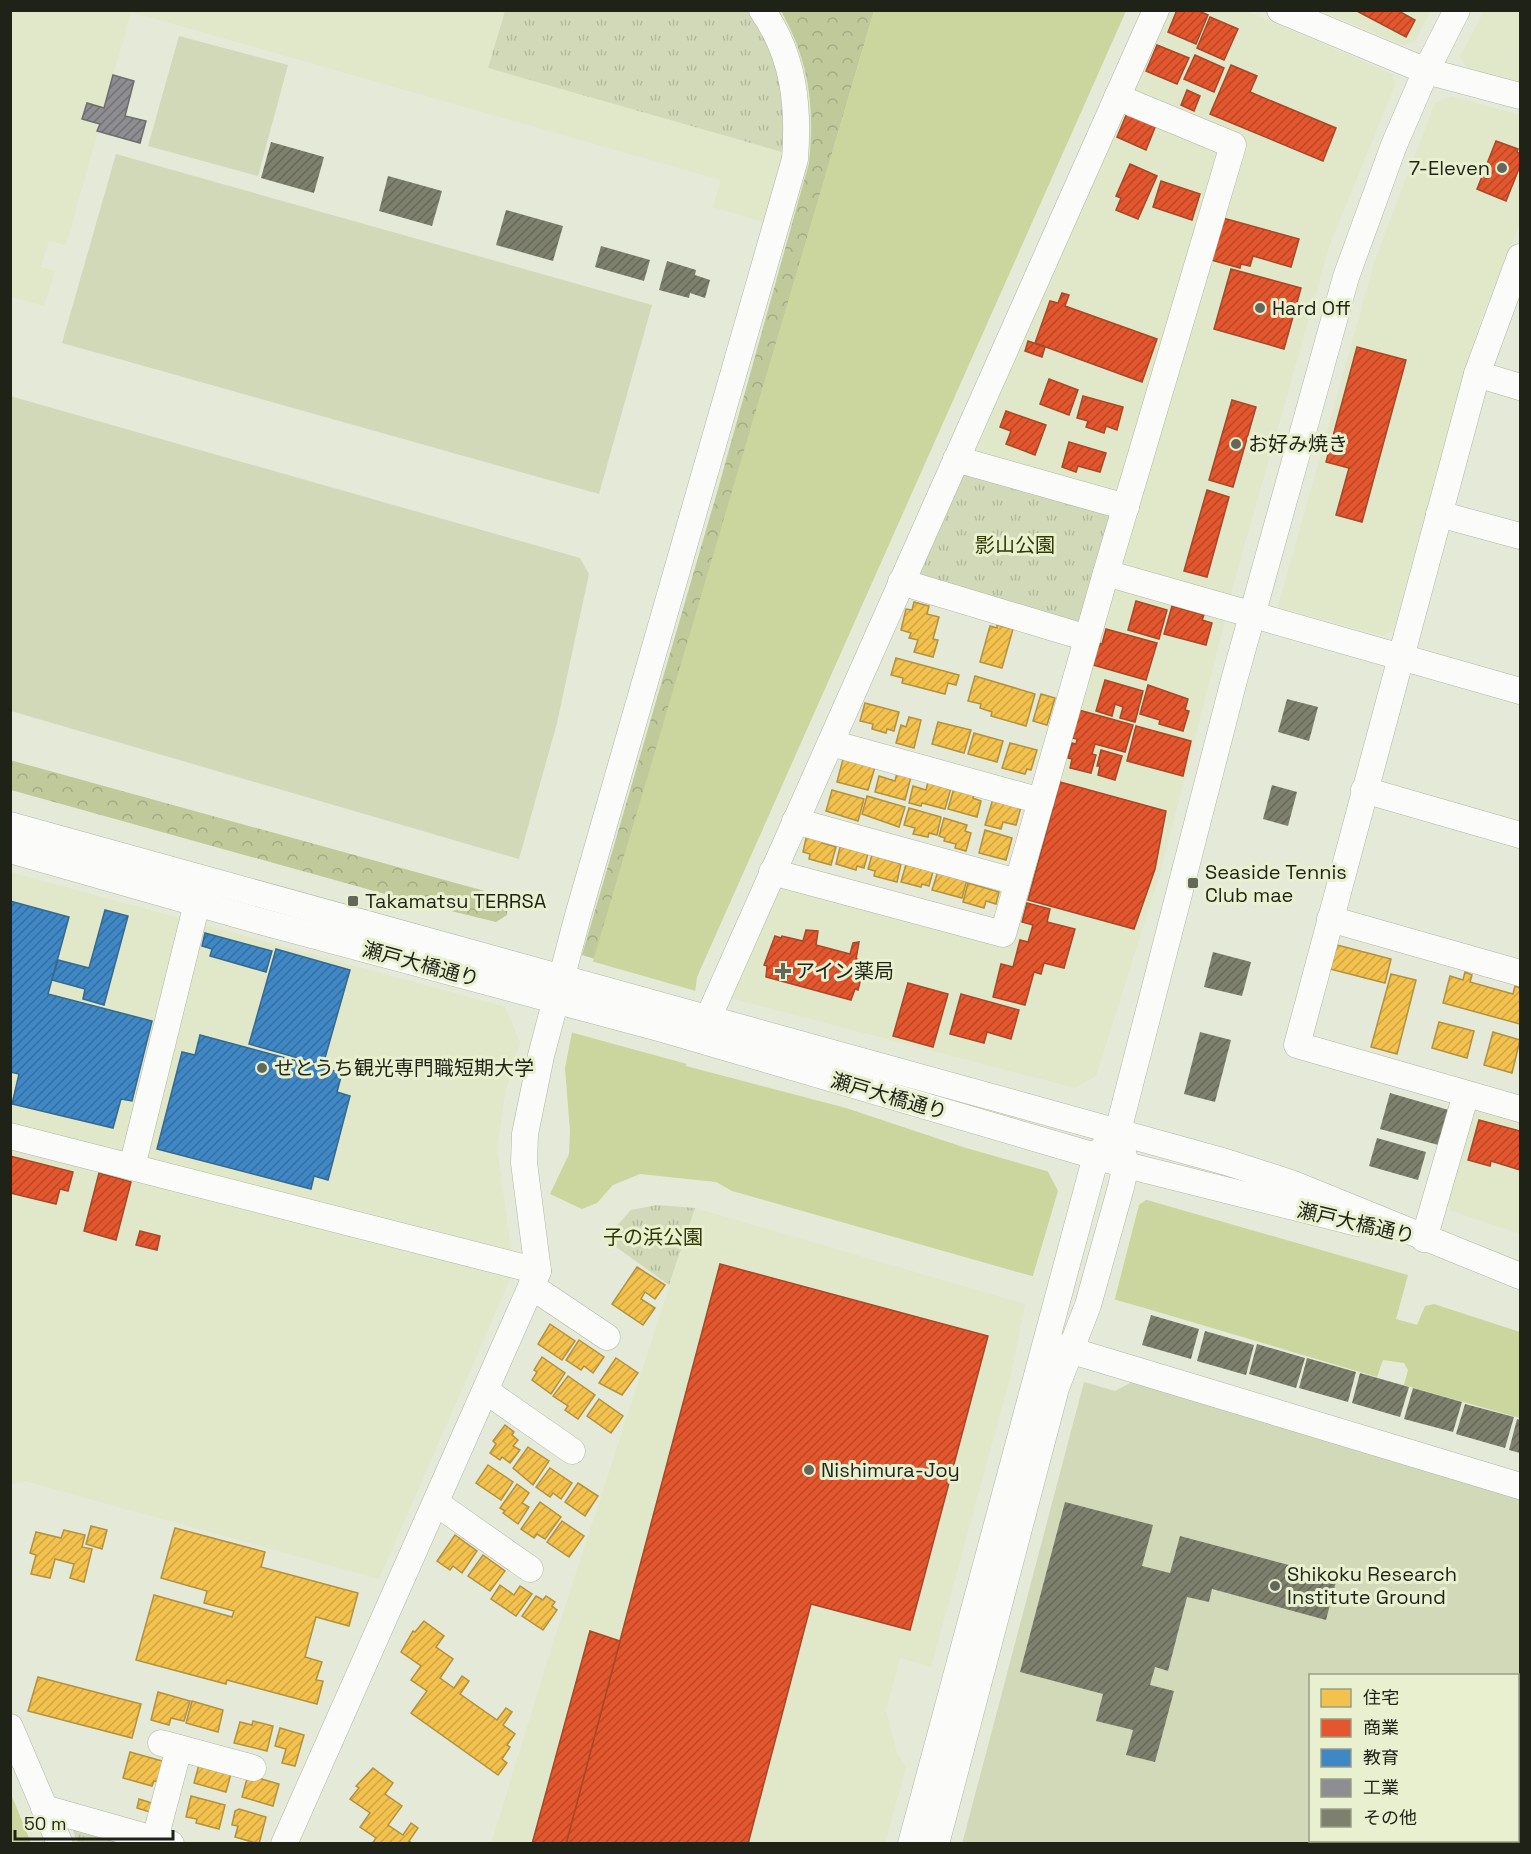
<svg xmlns="http://www.w3.org/2000/svg" width="1531" height="1854" viewBox="0 0 1531 1854" font-family="'Space Grotesk','Noto Sans JP',sans-serif">
<style>
.built{fill:#e1e7c9}
.forest{fill:url(#forest-crowns)}
.park{fill:url(#park-tufts)}
.pitch{fill:#d2d9b9;fill-rule:evenodd}
.water{fill:#cad69e}
.pier{fill:#e5e9d7}
.homes{fill:url(#homes-hatch);stroke:#b3913d;stroke-width:1.5}
.shops{fill:url(#shops-hatch);stroke:#a94727;stroke-width:1.5}
.schools{fill:url(#schools-hatch);stroke:#356990;stroke-width:1.5}
.industry{fill:url(#industry-hatch);stroke:#6c6d6d;stroke-width:1.5}
.building{fill:url(#building-hatch)}
.lines{fill:none;stroke-linecap:round;stroke-linejoin:round}
.minor-casing{stroke:#b2b5a7;stroke-width:27}
.minor{stroke:#fbfcf9;stroke-width:26}
.poi-dot{fill:#64685a;stroke:#e9f0d0;stroke-width:2}
.labels{text-anchor:middle;dominant-baseline:central;stroke-width:6;stroke-linejoin:round;paint-order:stroke}
.poi-label{font-size:20px;fill:#1f2216;stroke:#e9f0d0;text-anchor:start}
.park-label{font-size:20px;fill:#303700;stroke:#e9f0d0}
.street-label{font-size:20px;fill:#1f2216;stroke:#e9f0d0}
</style>
<defs>
<pattern id="forest-crowns" width="20" height="18" patternUnits="userSpaceOnUse" patternTransform="scale(1.5)"><rect width="20" height="18" fill="#c0c99a"/><path d="M2 6a3 3 0 1 1 6 0M12 15a3 3 0 1 1 6 0" fill="none" stroke="#a5ac84"/></pattern>
<pattern id="park-tufts" width="24" height="20" patternUnits="userSpaceOnUse" patternTransform="scale(1.5)"><rect width="24" height="20" fill="#d2d9b9"/><path d="M3 7l-1-3M5 7V3M7 7l1-3M15 17l-1-3M17 17v-4M19 17l1-3" fill="none" stroke="#b4ba9e"/></pattern>
<pattern id="homes-hatch" width="6" height="6" patternUnits="userSpaceOnUse" patternTransform="scale(1.5)"><rect width="6" height="6" fill="#f2c14e"/><path d="M-1 1l2-2M0 6l6-6M5 7l2-2" fill="none" stroke="#cfa643"/></pattern>
<pattern id="shops-hatch" width="6" height="6" patternUnits="userSpaceOnUse" patternTransform="scale(1.5)"><rect width="6" height="6" fill="#e4572e"/><path d="M-1 1l2-2M0 6l6-6M5 7l2-2" fill="none" stroke="#b84826"/></pattern>
<pattern id="schools-hatch" width="6" height="6" patternUnits="userSpaceOnUse" patternTransform="scale(1.5)"><rect width="6" height="6" fill="#3f88c5"/><path d="M-1 1l2-2M0 6l6-6M5 7l2-2" fill="none" stroke="#346f9f"/></pattern>
<pattern id="industry-hatch" width="6" height="6" patternUnits="userSpaceOnUse" patternTransform="scale(1.5)"><rect width="6" height="6" fill="#8d8d92"/><path d="M-1 1l2-2M0 6l6-6M5 7l2-2" fill="none" stroke="#737376"/></pattern>
<pattern id="building-hatch" width="6" height="6" patternUnits="userSpaceOnUse" patternTransform="scale(1.5)"><rect width="6" height="6" fill="#7e806e"/><path d="M-1 1l2-2M0 6l6-6M5 7l2-2" fill="none" stroke="#676859"/></pattern>
</defs>
<rect width="100%" height="100%" fill="#e5e9d7"/>
<g class="built">
<path d="M10 11H874L808 235 713 207 721 180 131 12 104 108 87 104 83 119 100 124 66 245 49 241 41 267 55 271 44 306 11 297Z"/>
<path d="M1166 11H1247L1392 74 1395 85 1330 244 1230 596 1121 564 1243 138 1135 92 1132 84Z"/>
<path d="M1322 11H1430L1415 42 1403 45Z"/>
<path d="M1484 11H1520V84L1467 69 1460 57Z"/>
<path d="M1451 96 1520 115V223L1481 319 1464 373 1394 629 1383 636 1278 607 1375 260 1435 103Z"/>
<path d="M1132 110 1220 154 1120 488 1108 493 979 455 973 445 1121 113Z"/>
<path d="M1119 587 1226 617 1161 870 1096 1076 1075 1088 730 998 774 890 784 885 1007 944 1107 592Z"/>
<path d="M10 872 505 1007 520 1042 505 1094 497 1148 511 1250 11 1123Z"/>
<path d="M1480 1108 1520 1120V1234L1451 1211 1447 1202 1472 1111Z"/>
<path d="M10 1149 511 1277 379 1579 25 1481 11 1485Z"/>
<path d="M695 1208 1025 1304 1011 1374 931 1667 900 1658 886 1710 897 1753 906 1767 885 1843 491 1844 549 1656Z"/>
</g>
<g class="forest">
<path d="M781 11H874L595 959 582 955 718 489 809 163C815 106 809 61 781 11Z"/>
<path d="M10 760 499 895 508 901 507 915 496 922 410 901 11 790Z"/>
</g>
<g class="park">
<path d="M505 11H748C787 57 785 96 786 153L488 68Z"/>
<path d="M965 469 1105 508 1111 520 1080 619 1071 625 922 580 916 570Z"/>
<path d="M657 1205 695 1208 669 1285 605 1239 631 1210Z"/>
<path d="M72 1828 126 1843H78Z"/>
</g>
<g class="pitch">
<path d="M179 36 288 65 258 176 148 146Z"/>
<path d="M116 154 652 305 599 494 62 343Z"/>
<path d="M10 396 580 558 589 574 557 723 519 859 11 711Z"/>
<path d="M1084 1382 1115 1391 1130 1383H1141L1520 1497V1843L962 1844ZM1310 1676H1518V1840H1310Z"/>
</g>
<g class="water">
<path d="M874 11H1126L697 977 686 1066 846 1108 963 1147 1408 1275 1396 1319 1417 1325 1425 1306 1434 1304 1520 1332V1418L1404 1385 1408 1370 1404 1363 1383 1360 1377 1377 1148 1309 732 1191 716 1182 640 1174 613 1185 597 1203 582 1209 550 1194 569 1154 570 1131 565 1068 572 1032Z"/>
<path d="M10 1794H11L31 1843H11Z"/>
</g>
<g class="pier">
<path d="M591 961 696 991 687 1064 570 1032Z"/>
<path d="M1046 1168 1150 1197 1139 1205 1114 1302 1032 1279 1058 1191Z"/>
</g>
<g class="homes">
<path d="M914 602 929 606 927 614 939 617 933 639 938 640 933 657 914 652 918 640 909 638 911 633 901 630 906 609 912 610Z"/>
<path d="M997 625 1013 629 1002 668 980 662 990 626 997 628Z"/>
<path d="M896 658 959 675 956 685 948 683 945 694 902 683 903 678 891 675Z"/>
<path d="M975 676 1035 694 1026 726 991 716 992 712 980 708 981 704 968 701Z"/>
<path d="M1041 694 1055 698 1047 725 1033 721Z"/>
<path d="M865 703 899 712 894 731 887 729 886 733 872 729 873 724 860 721Z"/>
<path d="M909 717 921 720 914 748 896 743 901 725 906 727Z"/>
<path d="M938 722 971 730 964 753 932 744Z"/>
<path d="M974 733 1003 741 997 762 968 754Z"/>
<path d="M1010 743 1037 750 1031 770 1027 769 1025 774 1002 768Z"/>
<path d="M843 759 875 767 868 790 837 782Z"/>
<path d="M897 773 911 777 905 800 875 792 879 776 895 781Z"/>
<path d="M928 782 951 788 945 809 922 803 921 806 909 803 913 786 926 790Z"/>
<path d="M954 788 974 794 973 798 981 801 977 817 948 809Z"/>
<path d="M832 790 864 799 858 821 826 811Z"/>
<path d="M867 796 905 807 899 827 862 814Z"/>
<path d="M993 799 1021 807 1016 825 1003 822 1001 829 985 825Z"/>
<path d="M909 808 941 817 937 835 929 833 928 837 913 834 915 828 904 825Z"/>
<path d="M944 818 967 825 965 831 971 833 966 851 955 848 956 844 944 841 945 838 939 836Z"/>
<path d="M985 830 1012 838 1006 860 979 853Z"/>
<path d="M807 834 823 838 822 843 836 847 831 865 809 859 810 854 803 852Z"/>
<path d="M840 847 869 850 864 868 857 866 856 870 836 864Z"/>
<path d="M873 851 889 856 888 860 901 864 897 882 874 876 875 871 868 869Z"/>
<path d="M906 864 934 868 929 886 922 884 921 887 901 882Z"/>
<path d="M939 868 968 876 962 898 932 890Z"/>
<path d="M968 883 999 892 996 904 986 901 984 908 963 902Z"/>
<path d="M1337 945 1391 959 1385 983 1330 969Z"/>
<path d="M1465 972 1472 975 1470 982 1513 994 1515 986 1520 988V1024L1443 1003 1450 976 1463 980Z"/>
<path d="M1391 974 1416 980 1397 1054 1371 1047Z"/>
<path d="M1439 1022 1474 1031 1467 1058 1432 1048Z"/>
<path d="M1493 1032 1520 1040 1512 1073 1484 1065Z"/>
<path d="M637 1267 665 1285 655 1299 645 1292 641 1299 655 1308 643 1325 612 1304Z"/>
<path d="M550 1324 575 1341 562 1360 538 1344Z"/>
<path d="M579 1340 604 1357 593 1373 584 1366 581 1370 566 1360Z"/>
<path d="M542 1357 565 1373 551 1394 532 1380 537 1372 534 1370Z"/>
<path d="M616 1358 638 1373 622 1395 599 1383Z"/>
<path d="M568 1376 595 1395 578 1419 565 1410 568 1406 553 1396Z"/>
<path d="M599 1399 623 1416 611 1433 587 1416Z"/>
<path d="M505 1425 514 1432 512 1435 518 1440 513 1446 520 1450 510 1463 502 1457 500 1460 490 1453 496 1444 493 1441Z"/>
<path d="M528 1447 549 1461 533 1485 513 1468Z"/>
<path d="M488 1465 513 1482 501 1500 476 1483Z"/>
<path d="M550 1468 572 1483 561 1499 553 1493 550 1497 536 1487Z"/>
<path d="M578 1483 598 1496 585 1516 565 1502Z"/>
<path d="M517 1484 529 1493 522 1503 529 1507 518 1524 503 1513 505 1511 500 1508Z"/>
<path d="M540 1502 561 1517 545 1539 537 1534 534 1538 521 1529Z"/>
<path d="M562 1521 584 1536 569 1557 547 1542Z"/>
<path d="M91 1526 107 1530 102 1549 86 1544Z"/>
<path d="M175 1528 265 1552 261 1567 358 1593 349 1626 316 1617 305 1657 322 1662 316 1680 323 1681 317 1704 227 1680 226 1684 136 1660 154 1595 232 1617 234 1611 204 1603 207 1591 161 1578Z"/>
<path d="M64 1530 85 1535 82 1547 92 1549 84 1582 70 1578 74 1564 55 1559 50 1578 31 1574 36 1555 30 1553 36 1532 61 1538Z"/>
<path d="M455 1535 477 1551 462 1573 453 1566 450 1570 437 1561Z"/>
<path d="M483 1555 505 1571 490 1591 468 1576Z"/>
<path d="M500 1585 514 1595 520 1586 532 1594 516 1616 491 1599Z"/>
<path d="M536 1596 543 1600 546 1596 555 1602 552 1606 557 1610 543 1630 522 1616Z"/>
<path d="M424 1621 444 1636 436 1647 453 1659 440 1678 454 1688 462 1676 469 1681 460 1694 497 1720 506 1708 512 1712 503 1725 515 1734 507 1745 510 1747 502 1759 507 1763 498 1775 411 1713 427 1691 411 1680 421 1666 401 1652 413 1631 415 1632Z"/>
<path d="M38 1677 141 1704 132 1738 28 1711Z"/>
<path d="M158 1692 190 1701 184 1721 171 1718 169 1725 151 1720Z"/>
<path d="M192 1701 223 1710 218 1732 186 1723Z"/>
<path d="M253 1721 273 1726 267 1751 234 1743 240 1722 252 1725Z"/>
<path d="M280 1728 304 1735 295 1766 282 1763 286 1749 275 1746Z"/>
<path d="M130 1752 166 1762 161 1783 154 1781 152 1786 123 1778Z"/>
<path d="M200 1761 232 1770 226 1792 194 1783Z"/>
<path d="M373 1768 393 1783 385 1794 402 1806 388 1825 403 1835 411 1823 418 1828 409 1841 413 1844H372L376 1838 360 1827 370 1813 350 1799 359 1788 356 1786Z"/>
<path d="M248 1775 279 1784 273 1806 242 1797Z"/>
<path d="M191 1796 225 1805 219 1829 196 1823 197 1819 186 1817Z"/>
<path d="M139 1799 152 1803 150 1812 137 1808Z"/>
<path d="M239 1809 266 1817 259 1844 235 1837 238 1826 232 1825 235 1811Z"/>
</g>
<g class="shops">
<path d="M1177 10H1197L1208 15 1196 44 1168 32Z"/>
<path d="M1355 10H1397L1415 20 1406 37Z"/>
<path d="M1210 17 1238 29 1224 60 1197 48Z"/>
<path d="M1157 45 1189 58 1177 84 1146 71Z"/>
<path d="M1195 55 1224 68 1214 92 1184 79Z"/>
<path d="M1231 65 1257 76 1250 92 1336 128 1323 161 1210 114Z"/>
<path d="M1187 90 1200 96 1194 111 1181 105Z"/>
<path d="M1127 113 1156 125 1146 150 1117 137Z"/>
<path d="M1496 141 1518 149 1517 152 1520 154V166L1506 201 1477 189Z"/>
<path d="M1130 164 1157 176 1138 219 1116 210 1121 198 1116 196Z"/>
<path d="M1161 181 1200 194 1192 220 1153 207Z"/>
<path d="M1223 218 1299 239 1291 267 1253 256 1250 266 1241 264 1240 268 1211 260Z"/>
<path d="M1231 269 1301 288 1284 349 1214 329Z"/>
<path d="M1062 293 1069 295 1065 306 1157 339 1142 382 1035 343 1050 301 1058 303Z"/>
<path d="M1028 341 1045 347 1042 357 1025 351Z"/>
<path d="M1357 347 1406 360 1362 522 1336 515 1349 468 1326 462Z"/>
<path d="M1049 379 1078 390 1069 415 1040 404Z"/>
<path d="M1083 396 1123 407 1117 430 1106 426 1104 433 1086 427 1088 421 1077 418Z"/>
<path d="M1232 400 1256 407 1233 487 1209 480Z"/>
<path d="M1006 411 1046 425 1035 455 1006 444 1011 431 1000 427Z"/>
<path d="M1069 442 1106 453 1100 472 1078 466 1076 472 1062 467Z"/>
<path d="M1207 490 1229 497 1207 577 1184 571Z"/>
<path d="M1136 601 1167 610 1159 639 1128 630Z"/>
<path d="M1172 606 1204 615 1202 620 1212 623 1206 645 1164 634Z"/>
<path d="M1106 629 1157 643 1146 680 1093 665 1099 643 1102 644Z"/>
<path d="M1105 680 1143 691 1135 722 1120 718 1123 707 1115 704 1112 716 1096 711Z"/>
<path d="M1148 685 1188 699 1185 710 1189 711 1183 731 1159 724 1160 720 1140 714Z"/>
<path d="M1079 710 1133 725 1125 752 1095 744 1092 754 1096 755 1091 773 1070 768 1072 759 1068 758 1072 743 1076 744 1077 739 1072 738Z"/>
<path d="M1136 726 1191 741 1183 776 1127 761Z"/>
<path d="M1101 750 1122 756 1115 780 1098 775 1100 766H1097Z"/>
<path d="M1060 782 1166 811 1155 869 1134 929 1028 900Z"/>
<path d="M1027 903 1050 909 1047 922 1075 929 1064 968 1044 963 1041 974 1034 972 1025 1005 993 997 1001 964 1013 967 1020 940 1028 942 1033 925 1022 922Z"/>
<path d="M806 930 818 931 816 945 850 954 853 943 859 942 856 959 863 960 860 970 863 971 858 990 855 989 851 1000 766 977 767 966 764 965 775 936 781 938 782 936 803 941Z"/>
<path d="M908 983 948 994 933 1047 893 1036Z"/>
<path d="M961 994 1019 1010 1011 1039 987 1032 984 1043 950 1034Z"/>
<path d="M1479 1120 1520 1131V1170L1491 1161 1490 1166 1468 1160Z"/>
<path d="M10 1156 73 1172 68 1191 60 1189 56 1204 10 1193Z"/>
<path d="M99 1173 131 1182 116 1240 84 1231Z"/>
<path d="M140 1231 160 1236 157 1250 136 1245Z"/>
<path d="M720 1264 988 1336 910 1630 811 1604 748 1844H566Z"/>
<path d="M590 1631 620 1641 566 1844H532Z"/>
</g>
<g class="schools">
<path d="M10 901 69 917 48 994 152 1021 132 1101 121 1099 113 1128 12 1104 19 1074 10 1072Z"/>
<path d="M105 910 128 916 104 1005 83 999 85 989 52 980 58 960 89 968Z"/>
<path d="M205 933 272 951 266 972 210 956 212 949 202 946Z"/>
<path d="M276 949 350 970 323 1065 249 1044Z"/>
<path d="M200 1035 342 1073 337 1092 350 1096 328 1180 314 1176 311 1189 157 1149 182 1052 195 1055Z"/>
</g>
<path class="industry" d="M113 75 134 81 125 116 146 121 140 143 97 131 100 124 82 119 87 103 104 108Z"/>
<g class="building">
<path d="M271 142 324 157 314 193 261 178Z"/>
<path d="M388 176 442 191 432 226 379 211Z"/>
<path d="M506 210 563 226 553 261 496 245Z"/>
<path d="M601 246 650 260 644 281 595 267Z"/>
<path d="M667 261 696 270 695 275 710 280 705 298 690 293 689 298 659 290Z"/>
<path d="M1287 699 1318 707 1309 741 1278 732Z"/>
<path d="M1272 785 1297 792 1288 826 1263 819Z"/>
<path d="M1213 952 1251 962 1242 996 1204 987Z"/>
<path d="M1200 1032 1231 1040 1215 1102 1184 1094Z"/>
<path d="M1390 1093 1452 1111 1442 1146 1380 1129Z"/>
<path d="M1377 1138 1426 1152 1418 1180 1369 1166Z"/>
<path d="M1151 1315 1199 1329 1191 1359 1142 1345Z"/>
<path d="M1205 1331 1254 1345 1246 1375 1197 1361Z"/>
<path d="M1257 1344 1305 1358 1296 1388 1249 1374Z"/>
<path d="M1307 1358 1356 1372 1348 1402 1299 1388Z"/>
<path d="M1360 1373 1409 1387 1400 1417 1352 1403Z"/>
<path d="M1413 1388 1462 1402 1453 1432 1404 1419Z"/>
<path d="M1465 1404 1514 1417 1505 1448 1456 1434Z"/>
<path d="M1517 1419 1520 1420V1453L1509 1450Z"/>
<path d="M1065 1502 1153 1525 1142 1566 1170 1573 1180 1536 1337 1578 1326 1620 1212 1589 1209 1602 1187 1597 1168 1671 1155 1667 1150 1685 1174 1691 1155 1762 1126 1755 1133 1730 1096 1721 1103 1694 1020 1672Z"/>
</g>
<g class="lines">
<g class="minor-casing">
<g id="minor">
<path d="M1280 10 1426 71 1520 96"/>
<path d="M1117 97 1233 145 1106 573 1520 691"/>
<path d="M1520 257 1477 374 1297 1045 1520 1109"/>
<path d="M1477 374 1520 387"/>
<path d="M956 459 1126 507"/>
<path d="M1439 514 1520 536"/>
<path d="M901 582 1087 638"/>
<path d="M831 743 1041 801"/>
<path d="M1364 790 1520 835"/>
<path d="M795 821 1017 882"/>
<path d="M10 825 1226 1162 1291 1183 1520 1276"/>
<path d="M10 850 256 920 666 1030 1126 1165 1357 1223"/>
<path d="M772 872 1003 934 1106 573"/>
<path d="M1330 919 1520 973"/>
<path d="M702 1032 1156 10"/>
<path d="M10 1136 538 1271"/>
<path d="M132 1167 197 903"/>
<path d="M1424 1239 1466 1094"/>
<path d="M531 1286 607 1337"/>
<path d="M1056 1346 1520 1486"/>
<path d="M486 1391 572 1451"/>
<path d="M436 1503 530 1569"/>
<path d="M10 1727 60 1844"/>
<path d="M161 1743 253 1768"/>
<path d="M44 1808 171 1844"/>
<path d="M155 1839 179 1748"/>
<path d="M284 1844 538 1271 524 1163 525 1134 541 1056 577 919 795 159C799 105 794 56 762 10"/>
<path d="M911 1844 1096 1156 1118 1131 1233 684 1346 277 1394 145 1426 71 1457 10"/>
<path d="M936 1844 1056 1388 1088 1305 1121 1187 1126 1165 1122 1149"/>
</g>
</g>
<use href="#minor" class="minor"/>
</g>
<g class="poi-dot">
<circle cx="1502" cy="168" r="6"/>
<circle cx="1260" cy="308" r="6"/>
<circle cx="1236" cy="444" r="6"/>
<rect x="1187" y="877" width="12" height="12" rx="3"/>
<rect x="347" y="895" width="12" height="12" rx="3"/>
<path d="M780 962h6v6h6v6h-6v6h-6v-6h-6v-6h6z"/>
<circle cx="262" cy="1068" r="6"/>
<circle cx="809" cy="1470" r="6"/>
<circle cx="1275" cy="1586" r="6"/>
</g>
<g class="labels">
<g class="poi-label">
<text x="1490" y="168" text-anchor="end">7-Eleven</text>
<text x="1272" y="308">Hard Off</text>
<text x="1248" y="444">お好み焼き</text>
<text x="1205" y="872">Seaside Tennis<tspan x="1205" dy="23">Club mae</tspan></text>
<text x="365" y="901">Takamatsu TERRSA</text>
<text x="795" y="971">アイン薬局</text>
<text x="274" y="1068">せとうち観光専門職短期大学</text>
<text x="821" y="1470">Nishimura-Joy</text>
<text x="1287" y="1574">Shikoku Research<tspan x="1287" dy="23">Institute Ground</tspan></text>
</g>
<g class="park-label">
<text x="1015" y="545">影山公園</text>
<text x="653" y="1237">子の浜公園</text>
</g>
<g class="street-label">
<text transform="translate(421 964) rotate(15)">瀬戸大橋通り</text>
<text transform="translate(889 1096) rotate(16)">瀬戸大橋通り</text>
<text transform="translate(1356 1223) rotate(13)">瀬戸大橋通り</text>
</g>
</g>
<rect width="1531" height="1854" fill="none" stroke="#1f2216" stroke-width="24"/>
<rect x="1309" y="1674" width="210" height="168" fill="#e9f0d0" stroke="#989e86" stroke-width="1.5"/>
<rect x="1321" y="1689" width="30" height="18" fill="#f2c14e" stroke="#989e86" stroke-width="1.5"/>
<text x="1363" y="1704" font-size="18" fill="#1f2216">住宅</text>
<rect x="1321" y="1719" width="30" height="18" fill="#e4572e" stroke="#989e86" stroke-width="1.5"/>
<text x="1363" y="1734" font-size="18" fill="#1f2216">商業</text>
<rect x="1321" y="1749" width="30" height="18" fill="#3f88c5" stroke="#989e86" stroke-width="1.5"/>
<text x="1363" y="1764" font-size="18" fill="#1f2216">教育</text>
<rect x="1321" y="1779" width="30" height="18" fill="#8d8d92" stroke="#989e86" stroke-width="1.5"/>
<text x="1363" y="1794" font-size="18" fill="#1f2216">工業</text>
<rect x="1321" y="1809" width="30" height="18" fill="#7e806e" stroke="#989e86" stroke-width="1.5"/>
<text x="1363" y="1824" font-size="18" fill="#1f2216">その他</text>
<path d="M15 1830v9h158v-9" fill="none" stroke="#1f2216" stroke-width="3"/>
<text x="24" y="1830" font-size="18" fill="#1f2216" stroke="#e9f0d0" stroke-width="4.5" paint-order="stroke">50 m</text>
</svg>
